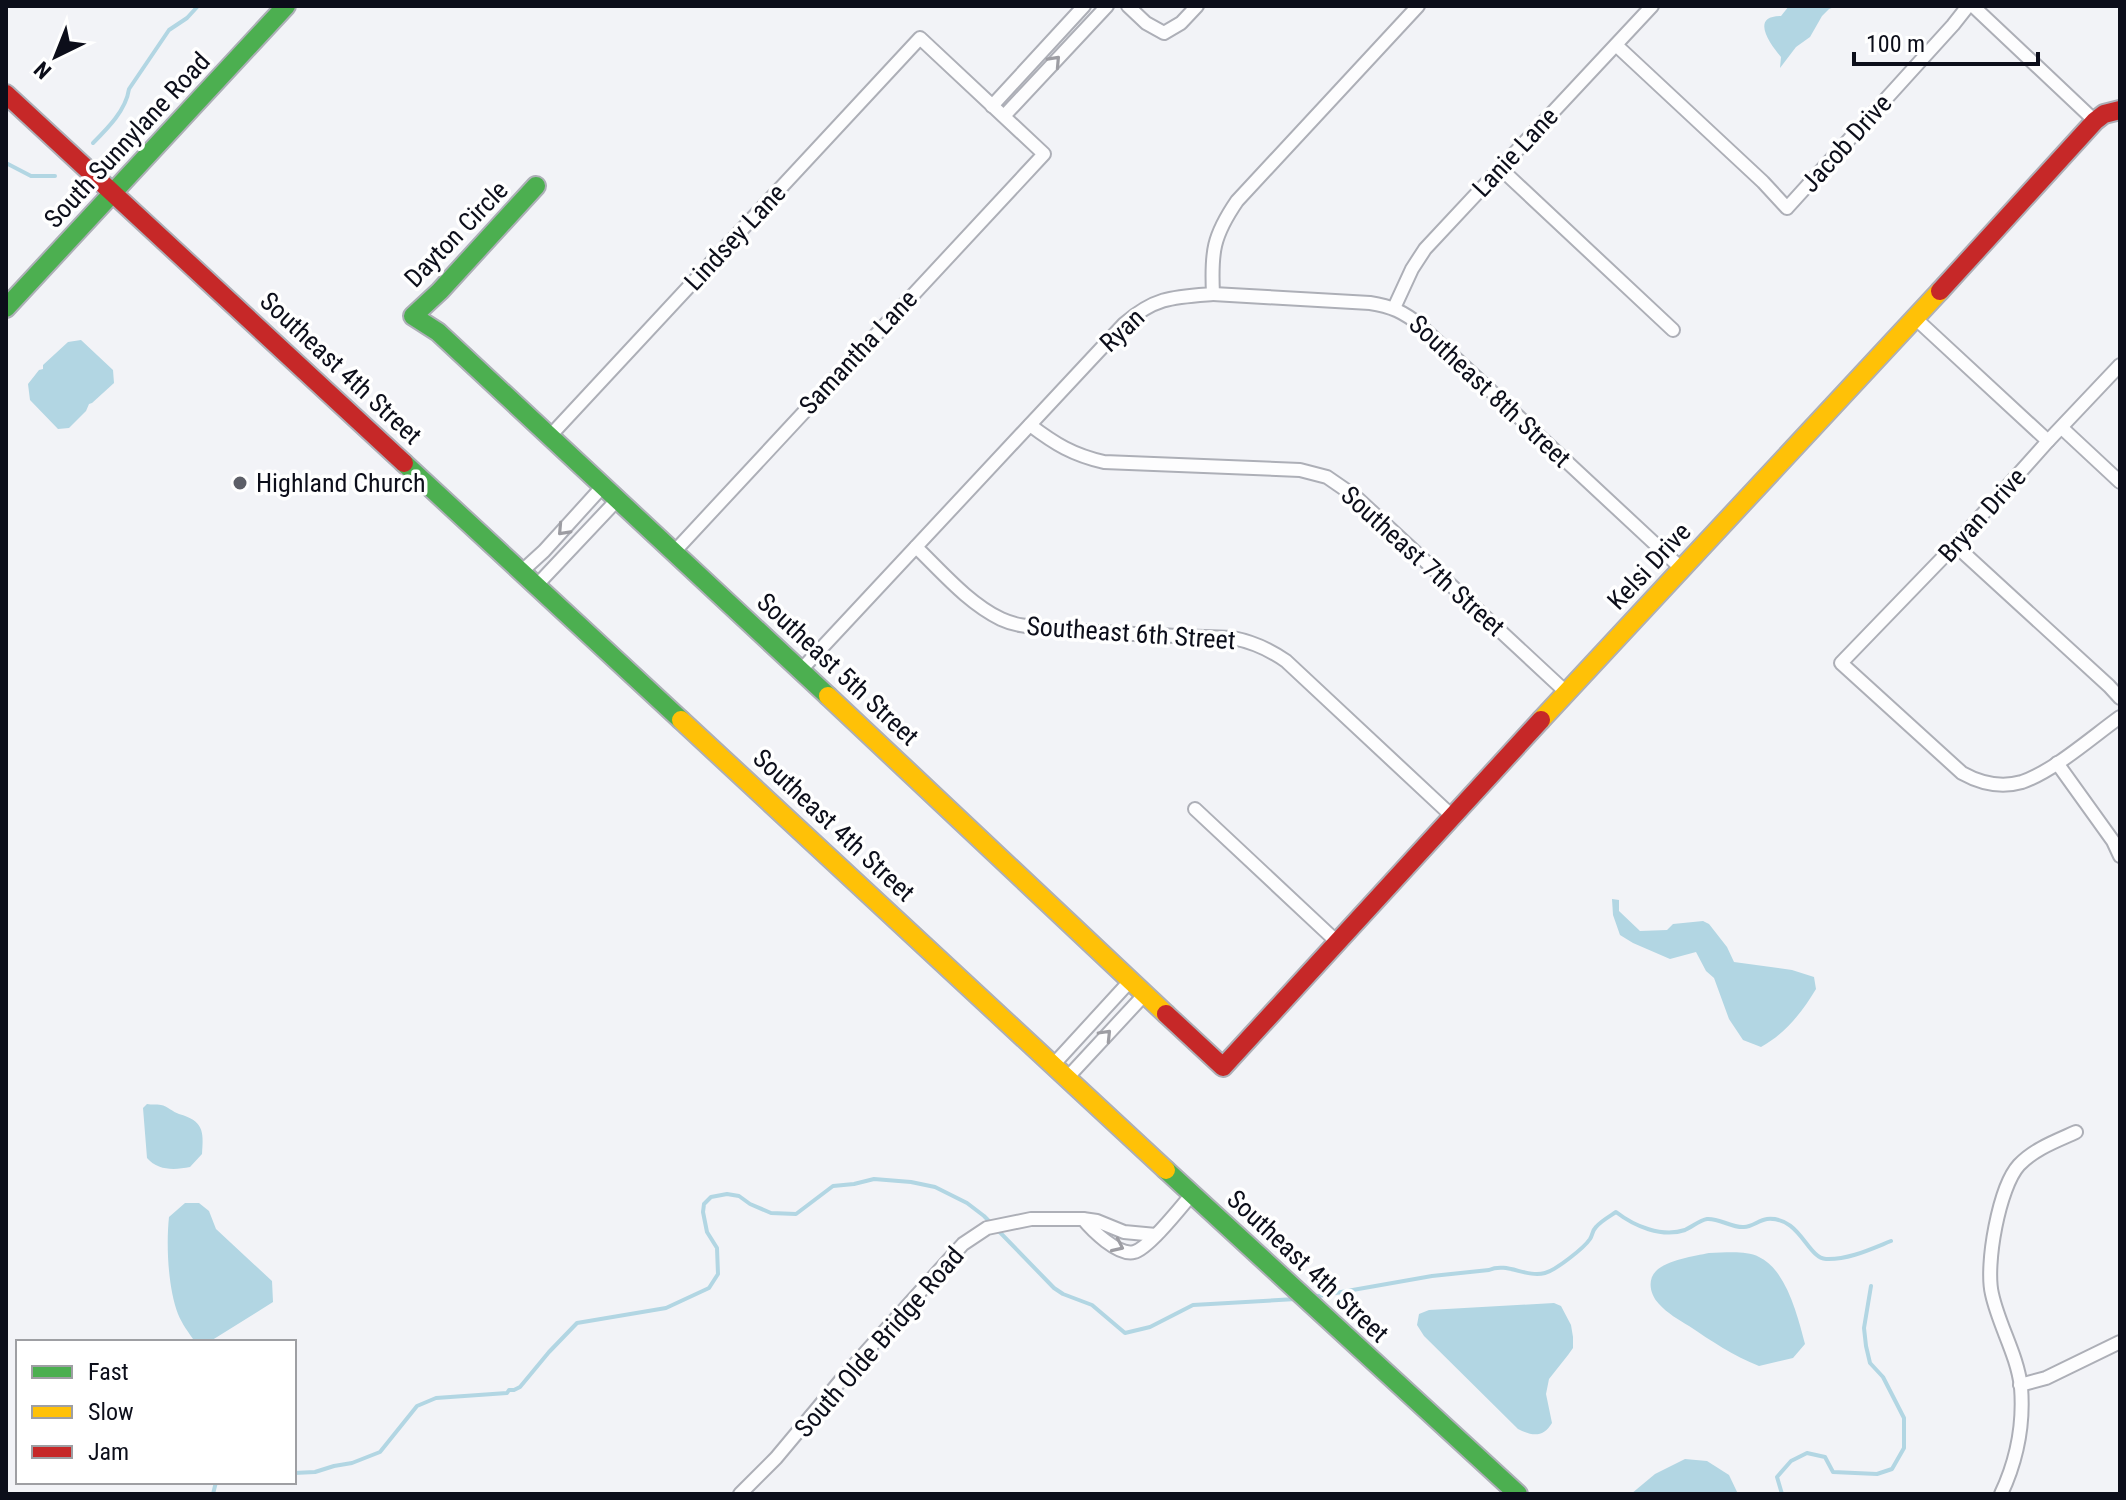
<svg xmlns="http://www.w3.org/2000/svg" width="2126" height="1500" viewBox="0 0 2126 1500" font-family="'Roboto Condensed',sans-serif">
<style>
.water{fill:#b2d6e3}
.lines{fill:none;stroke-linecap:round;stroke-linejoin:round}
.stream{stroke:#b2d6e3;stroke-width:4}
.street-casing{stroke:#adafb7;stroke-width:16}
.fast-casing{stroke:#adafb7;stroke-width:22}
.slow-casing{stroke:#adafb7;stroke-width:22}
.jam-casing{stroke:#adafb7;stroke-width:22}
.street{stroke:#fdfdfe;stroke-width:12}
.fast{stroke:#4caf50;stroke-width:18}
.slow{stroke:#ffc107;stroke-width:18}
.jam{stroke:#c62828;stroke-width:18}
.oneway{stroke:#9d9da3}
.poi-dot{fill:#5c5e67;stroke:#fff;stroke-width:3}
.labels{text-anchor:middle;dominant-baseline:central;stroke-width:7;stroke-linejoin:round;paint-order:stroke}
.street-label{font-size:26px;fill:#0c0e1a;stroke:#fff}
.poi-label{font-size:26px;fill:#0c0e1a;stroke:#fff;text-anchor:start}
</style>
<rect width="100%" height="100%" fill="#f2f3f7"/>
<g class="water">
<path d="M1789 6H1837L1829 9 1822 16 1810 37 1796 47 1780 68 1781 57C1771 45 1749 16 1781 16Z"/>
<path d="M81 340 113 370 114 383 92 403 89 404 86 411 69 428 58 429 30 400 28 384 39 370 43 369V365L68 342Z"/>
<path d="M1612 899 1619 900V911L1640 931 1667 930 1673 924 1703 921 1709 924 1727 947 1734 962 1792 970 1814 977 1816 989C1803 1011 1785 1034 1761 1047L1743 1040 1729 1019 1714 978 1706 971 1696 952 1670 959 1633 943 1620 935 1613 915Z"/>
<path d="M147 1104C152 1105 156 1104 161 1105 167 1106 173 1112 179 1114 203 1121 204 1130 202 1154L190 1167C175 1170 158 1171 147 1158L143 1108Z"/>
<path d="M185 1203H199L209 1211 216 1229 272 1281 273 1302 209 1342H195C189 1333 182 1324 178 1314 168 1288 166 1245 169 1217Z"/>
<path d="M1709 1253C1725 1253 1745 1250 1759 1257 1786 1269 1798 1317 1805 1344L1793 1358 1759 1366C1734 1356 1711 1341 1689 1326 1679 1320 1667 1313 1659 1304 1650 1295 1647 1280 1656 1271 1667 1260 1695 1256 1709 1253Z"/>
<path d="M1554 1303 1561 1306 1571 1325 1573 1337V1348L1568 1355 1549 1379 1546 1394 1552 1423C1543 1438 1532 1436 1518 1429L1424 1336 1417 1325 1419 1314 1429 1310Z"/>
<path d="M1685 1459 1707 1461 1729 1475 1738 1494H1631L1655 1474Z"/>
</g>
<g class="lines">
<g class="stream">
<path d="M93 143C108 128 126 110 129 89L169 30 187 18 198 6"/>
<path d="M6 163 31 176H55"/>
<path d="M1313 1297 1432 1276 1489 1270C1507 1262 1526 1278 1545 1273 1556 1270 1584 1248 1590 1239 1593 1234 1592 1231 1596 1227 1601 1221 1610 1216 1616 1212 1634 1226 1662 1238 1685 1230 1692 1227 1700 1220 1707 1219 1719 1218 1732 1228 1744 1227 1752 1227 1759 1220 1767 1219 1800 1216 1807 1258 1826 1259 1848 1260 1871 1249 1891 1241"/>
<path d="M294 1473 315 1472 334 1466 352 1463 380 1452 417 1406 436 1398 507 1393 509 1390H514L520 1387 549 1352 577 1323 666 1308 709 1288 718 1274 717 1248 707 1232 703 1212 704 1204 711 1197 727 1194 739 1196 750 1204 771 1213 796 1214 833 1186 854 1184 874 1179 911 1182 935 1187 967 1203 984 1216 1054 1288 1063 1294 1092 1305 1125 1333 1150 1327 1193 1305 1296 1299"/>
<path d="M213 1494 216 1482"/>
<path d="M1782 1494 1777 1477 1791 1461 1807 1453 1825 1457 1833 1472 1877 1474 1892 1469 1904 1448V1418L1883 1377 1870 1363 1866 1346 1864 1328 1871 1286"/>
</g>
<g class="street-casing">
<g id="street">
<path d="M1128 6 1146 23 1164 33 1181 23 1197 6"/>
<path d="M1973 6 2095 121"/>
<path d="M1616 45 1763 182 1787 208 1953 25 1968 6"/>
<path d="M992 106 1084 6"/>
<path d="M1004 116 1107 6"/>
<path d="M1500 168 1673 330"/>
<path d="M1213 294 1370 303C1391 306 1404 312 1421 326L1682 569"/>
<path d="M1394 308 1412 269 1425 249 1652 6"/>
<path d="M1915 318 2048 441"/>
<path d="M2120 365 2048 441 1955 545 1841 663 1962 773C1980 783 2001 788 2022 782 2054 771 2092 737 2120 717"/>
<path d="M1030 425C1055 444 1073 455 1104 462L1300 470 1327 477 1356 497 1567 693"/>
<path d="M2062 428 2120 482"/>
<path d="M550 436 920 38 1044 154 674 552"/>
<path d="M1955 545 2109 686 2120 698"/>
<path d="M916 547C942 572 968 603 1001 619 1018 627 1036 627 1055 629 1114 634 1173 636 1233 638 1253 642 1269 649 1286 661L1452 816"/>
<path d="M521 572 544 551 603 486"/>
<path d="M536 586 618 499"/>
<path d="M801 670 1124 324C1155 297 1173 297 1213 294 1211 252 1213 236 1237 201L1418 6"/>
<path d="M2057 763 2113 841 2120 856"/>
<path d="M1195 809 1336 941"/>
<path d="M1054 1064 1131 980"/>
<path d="M1068 1077 1145 994"/>
<path d="M1083 1219C1092 1230 1118 1256 1134 1252 1148 1249 1181 1207 1192 1194"/>
<path d="M2020 1385 2046 1378 2120 1342"/>
<path d="M740 1494 776 1458 847 1373 963 1244 987 1228 1031 1219H1083L1097 1221 1124 1232 1156 1235"/>
<path d="M2001 1494C2017 1460 2024 1424 2021 1387 2017 1354 1999 1326 1992 1294 1985 1265 1999 1187 2019 1165 2034 1149 2056 1141 2076 1132"/>
</g>
</g>
<g class="fast-casing">
<g id="fast">
<path d="M536 186 440 291 413 316 438 332 828 696"/>
<path d="M6 308 286 6"/>
<path d="M404 463 681 720"/>
<path d="M1166 1170 1518 1494"/>
</g>
</g>
<g class="slow-casing">
<g id="slow">
<path d="M828 696 1166 1014"/>
<path d="M681 720 1166 1170"/>
<path d="M1541 720 1940 291"/>
</g>
</g>
<g class="jam-casing">
<g id="jam">
<path d="M6 94 404 463"/>
<path d="M1940 291 2095 121 2104 114 2120 110"/>
<path d="M1166 1014 1223 1067 1541 720"/>
</g>
</g>
<use href="#street" class="street"/>
<use href="#fast" class="fast"/>
<use href="#slow" class="slow"/>
<use href="#jam" class="jam"/>
</g>
<defs><path id="oneway-chevron" d="M-2-3.5L2.5 0L-2 3.5" fill="none" stroke-width="1.6" stroke-linecap="round" stroke-linejoin="round" transform="scale(2)"/></defs>
<g class="oneway">
<use href="#oneway-chevron" transform="translate(1055 61) rotate(-47)"/>
<use href="#oneway-chevron" transform="translate(563 530) rotate(133)"/>
<use href="#oneway-chevron" transform="translate(1106 1035) rotate(-46)"/>
<use href="#oneway-chevron" transform="translate(1118 1246) rotate(25)"/>
</g>
<circle class="poi-dot" cx="240" cy="483" r="8"/>
<g class="labels">
<g class="street-label">
<text transform="translate(127 140) rotate(-47)">South Sunnylane Road</text>
<text transform="translate(1846 143) rotate(-48)">Jacob Drive</text>
<text transform="translate(1515 152) rotate(-47)">Lanie Lane</text>
<text transform="translate(456 234) rotate(-46)">Dayton Circle</text>
<text transform="translate(735 237) rotate(-47)">Lindsey Lane</text>
<text transform="translate(1122 330) rotate(-43)">Ryan</text>
<text transform="translate(858 352) rotate(-47)">Samantha Lane</text>
<text transform="translate(341 368) rotate(43)">Southeast 4th Street</text>
<text transform="translate(1490 391) rotate(43)">Southeast 8th Street</text>
<text transform="translate(1982 515) rotate(-48)">Bryan Drive</text>
<text transform="translate(1423 561) rotate(42)">Southeast 7th Street</text>
<text transform="translate(1649 566) rotate(-47)">Kelsi Drive</text>
<text transform="translate(1131 633) rotate(4)">Southeast 6th Street</text>
<text transform="translate(838 669) rotate(43)">Southeast 5th Street</text>
<text transform="translate(834 825) rotate(43)">Southeast 4th Street</text>
<text transform="translate(1308 1266) rotate(43)">Southeast 4th Street</text>
<text transform="translate(879 1342) rotate(-49)">South Olde Bridge Road</text>
</g>
<g class="poi-label">
<text x="256" y="483">Highland Church</text>
</g>
</g>
<rect width="2126" height="1500" fill="none" stroke="#0c0e1a" stroke-width="16"/>
<rect x="16" y="1340" width="280" height="144" fill="#ffffff" stroke="#9e9fa3" stroke-width="2"/>
<rect x="32" y="1366" width="40" height="12" fill="#4caf50" stroke="#9e9fa3" stroke-width="2"/>
<text x="88" y="1380" font-size="24" fill="#0c0e1a">Fast</text>
<rect x="32" y="1406" width="40" height="12" fill="#ffc107" stroke="#9e9fa3" stroke-width="2"/>
<text x="88" y="1420" font-size="24" fill="#0c0e1a">Slow</text>
<rect x="32" y="1446" width="40" height="12" fill="#c62828" stroke="#9e9fa3" stroke-width="2"/>
<text x="88" y="1460" font-size="24" fill="#0c0e1a">Jam</text>
<g transform="translate(56 56) rotate(223)" stroke="#ffffff" stroke-width="6" paint-order="stroke">
<path d="M0-6L14 30L0 20L-14 30Z" fill="#0c0e1a"/>
<text y="-12" font-size="22" font-weight="bold" text-anchor="middle" fill="#0c0e1a">N</text>
</g>
<path d="M1854 52v12h184v-12" fill="none" stroke="#0c0e1a" stroke-width="4"/>
<text x="1866" y="52" font-size="24" fill="#0c0e1a" stroke="#ffffff" stroke-width="6" paint-order="stroke">100 m</text>
</svg>
